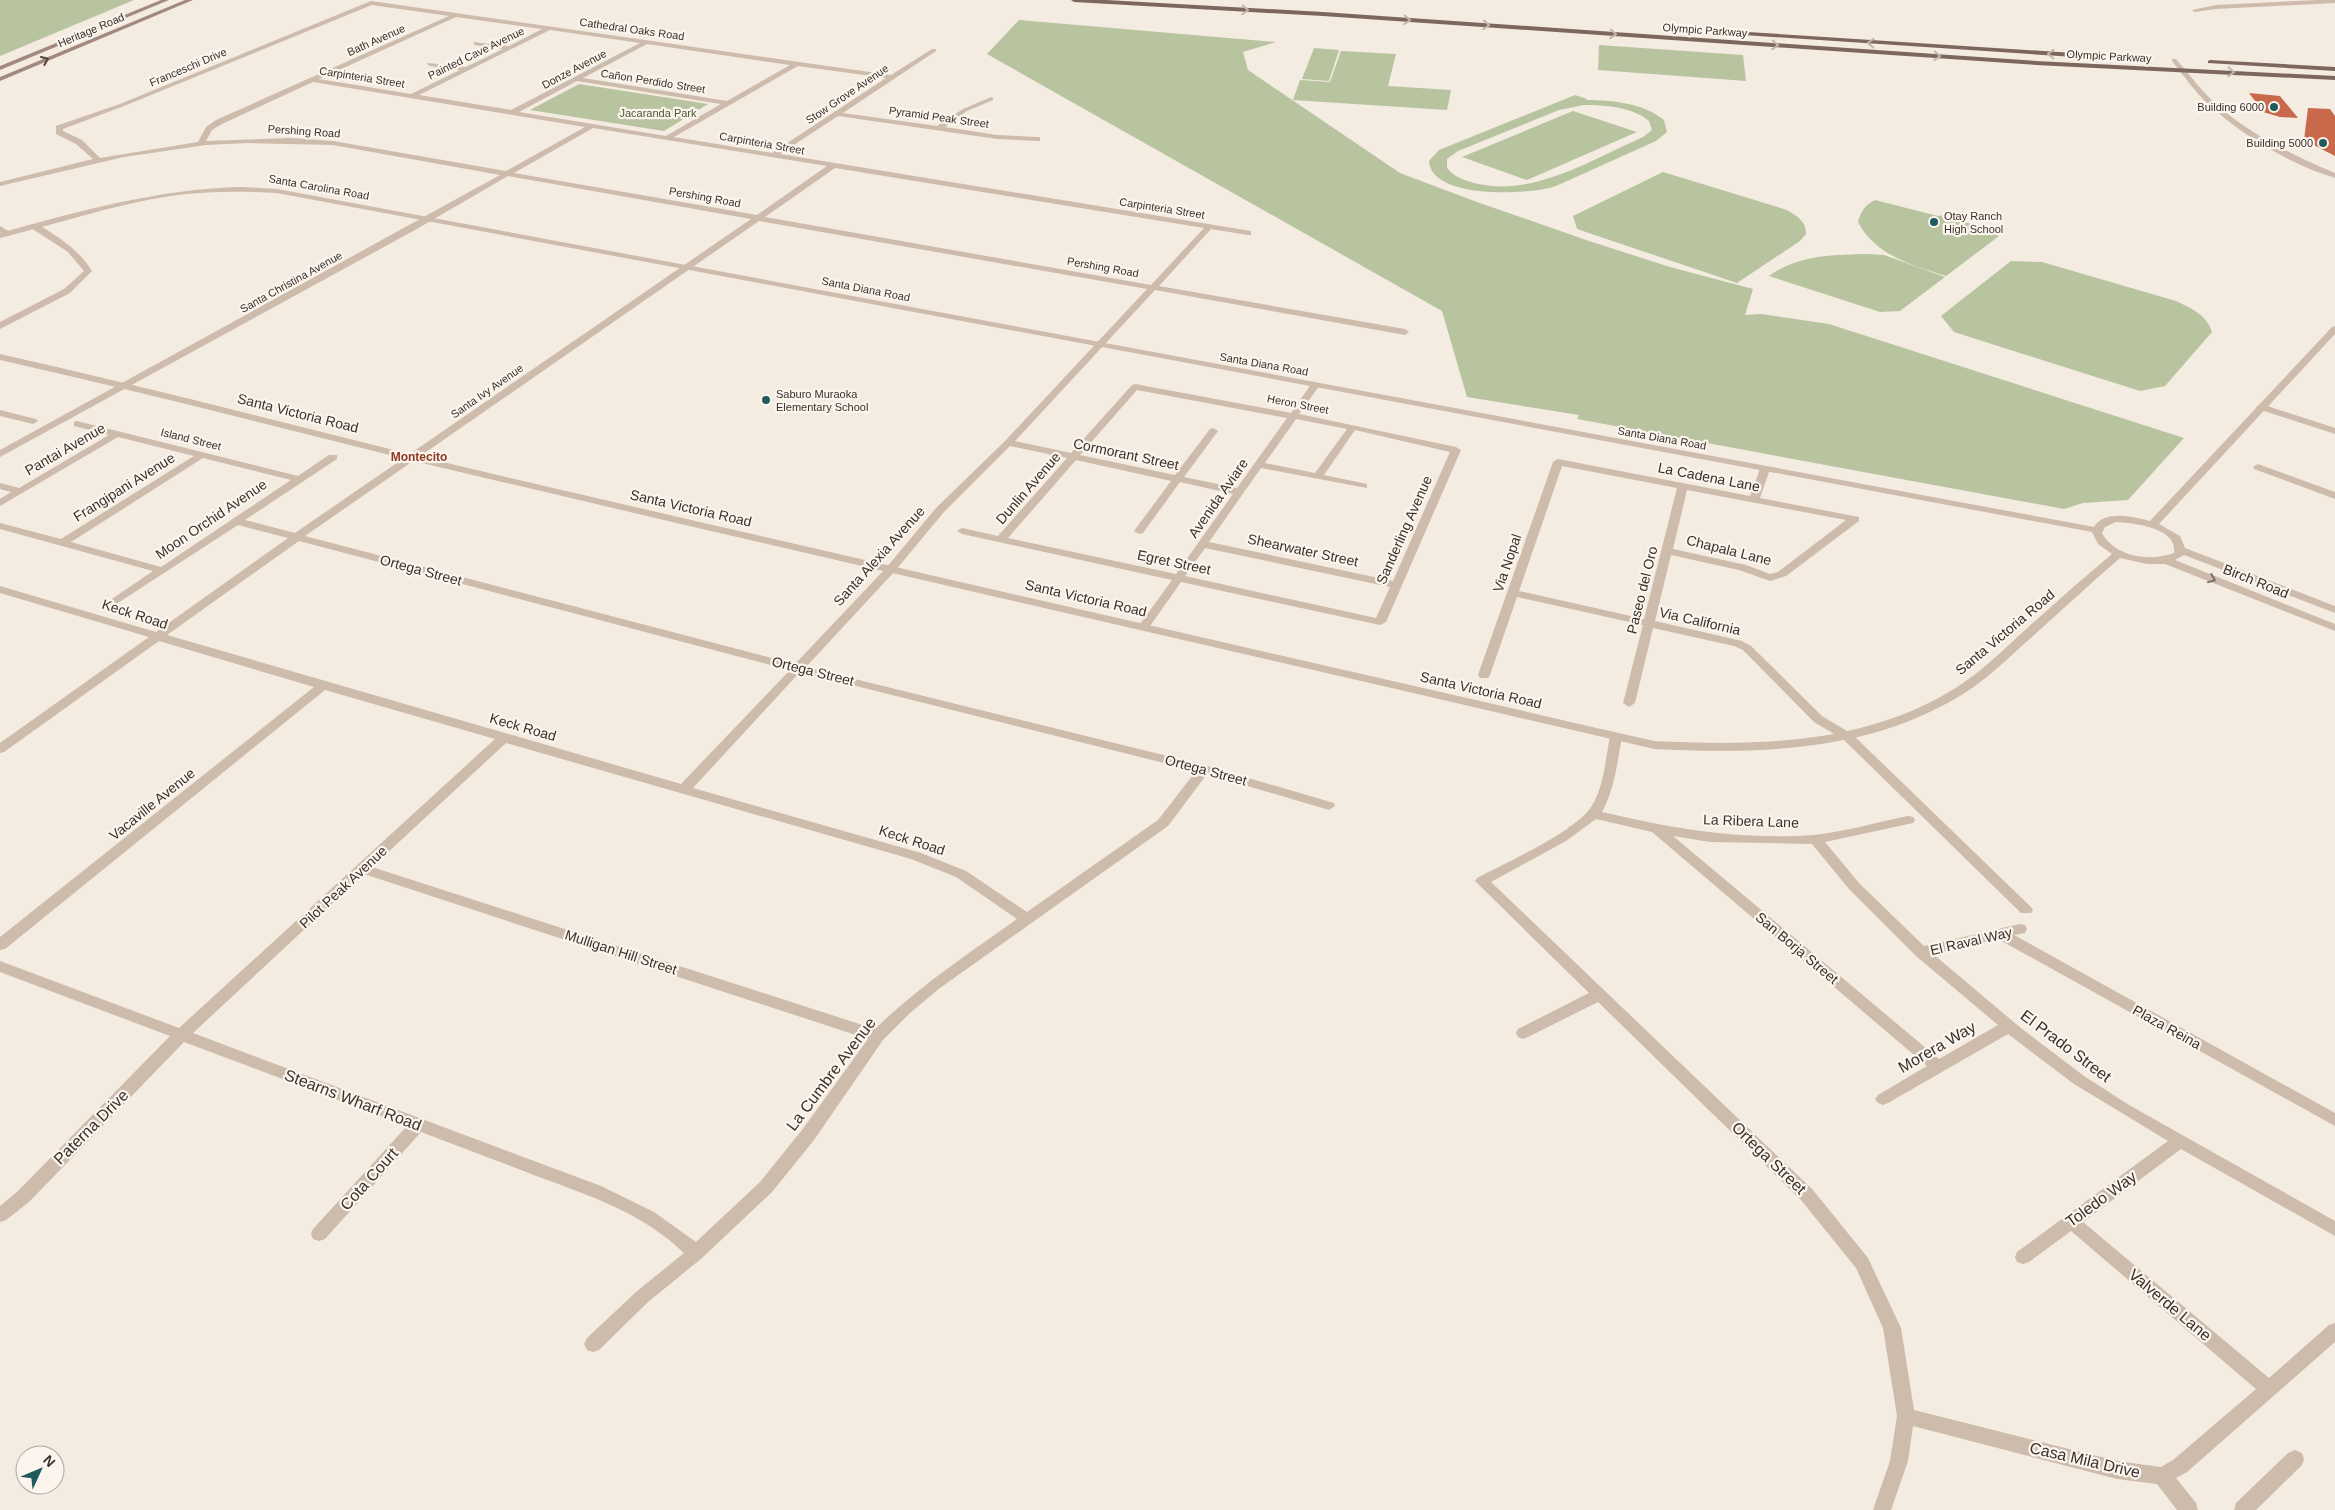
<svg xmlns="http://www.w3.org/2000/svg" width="2335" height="1510" viewBox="0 0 2335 1510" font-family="Arial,sans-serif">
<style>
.green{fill:#b8c4a0;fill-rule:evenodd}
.building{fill:#c8694b}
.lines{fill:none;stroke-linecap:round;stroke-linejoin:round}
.minor{fill:#cdbbac;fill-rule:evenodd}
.tertiary{fill:#cdbbac;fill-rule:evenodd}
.secondary{fill:#a18a7d;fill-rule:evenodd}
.primary{fill:#7d675c;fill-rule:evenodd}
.oneway{stroke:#c2b5ac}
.oneway2{stroke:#544640}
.oneway3{stroke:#7d6f65}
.poi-dot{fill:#1f5a5e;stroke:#fbf5ee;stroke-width:2}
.labels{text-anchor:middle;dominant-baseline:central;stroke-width:4.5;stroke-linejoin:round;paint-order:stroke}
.far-street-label{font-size:11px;fill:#3b302b;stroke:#fbf5ee}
.far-poi-label{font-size:11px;fill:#3b302b;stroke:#fbf5ee;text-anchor:end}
.far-park-label{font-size:11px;fill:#4a5a2e;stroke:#fbf5ee}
.far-neighbourhood-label{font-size:12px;font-weight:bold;fill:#8c3b22;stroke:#fbf5ee}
.street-label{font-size:14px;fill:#3b302b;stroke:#fbf5ee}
.near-street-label{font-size:16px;fill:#3b302b;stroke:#fbf5ee}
</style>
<rect width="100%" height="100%" fill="#f4ebe1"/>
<g class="green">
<path d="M0 0H134L0 56Z"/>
<path d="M1019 20 1276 42 1243 52 1248 70 1400 173 1477 202 1589 241 1670 267 1753 289 1745 315 1761 314 1829 324 2184 438 2128 500 2083 503 2064 509 1577 419 1579 415 1467 397 1442 311 987 54Z"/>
<path d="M1599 45 1743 55 1746 81 1598 70Z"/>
<path d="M1314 48 1339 50 1329 81 1302 79Z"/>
<path d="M1341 51 1396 54 1388 86 1451 90 1447 110 1293 100 1300 80 1330 82Z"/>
<path d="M579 84 708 104 664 131 530 110Z"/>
<path d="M1575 95 1587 99 1586 100C1612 100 1643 103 1664 120L1667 132 1656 141 1556 186C1531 195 1431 200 1429 161L1439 150ZM1584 105C1606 105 1632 107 1649 121L1652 130 1643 137C1591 160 1532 198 1474 183 1464 180 1454 177 1447 168V159L1458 151 1559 110Z"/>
<path d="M1573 111 1637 132 1527 180 1462 157Z"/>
<path d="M1663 172 1787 210C1797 216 1806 221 1806 234L1800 241 1737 283 1577 229 1573 216Z"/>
<path d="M1875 200 1938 216 1943 215 1993 231 1999 236 1946 276C1912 265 1876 256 1858 222 1861 211 1865 205 1875 200Z"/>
<path d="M1866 254 1884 255 1945 277 1900 311 1880 312 1769 276C1798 255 1831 255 1866 254Z"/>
<path d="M2011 261 2042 262 2176 301C2191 308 2207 315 2212 332L2165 386 2140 391 1954 332 1941 316Z"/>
</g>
<g class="building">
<path d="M2249 93 2280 96 2298 118 2280 117 2263 112Z"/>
<path d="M2308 108 2330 109 2335 116V156L2304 140Z"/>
</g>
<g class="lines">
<g class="minor">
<path d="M2319 0H2335V3L2216 9 2195 12 2192 10 2216 5Z"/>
<path d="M371 1 891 75 932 49H936V51L843 113 937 126 963 109 991 97 993 98V100L967 111 945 127 997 135 1037 137H1040V141L997 139 838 116 780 154 1251 231V235H1248L1211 229 1159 286 1405 329 1409 332 1405 335 1155 290 1015 441 1071 453 1132 385 1135 384 1291 413 1312 383 1315 382 1320 385 1299 414 1456 447 1461 450 1386 622 1380 625 1181 582 1148 629 1144 630 1138 627 1172 580 962 534 957 531 962 528 998 536 1067 458 1010 446 944 512 894 572 806 667 1204 765 1334 803 1335 806 1329 810 1207 774 1168 826 940 988 910 1013 883 1040 814 1140 772 1192 702 1258 648 1302 599 1350 593 1352 587 1350 584 1344 587 1338 636 1292 684 1253C644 1214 591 1196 539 1177 500 1162 461 1147 421 1132L325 1239 319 1241 313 1239 311 1234 313 1229 407 1126 184 1042 29 1202 6 1220 0 1222V1206L17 1192 170 1036 0 972V961L179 1028 495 739 325 690 5 949 0 950V937L314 687 159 641 4 752 0 753V743L149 637 0 593V586L156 632 288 538 238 525 107 610 103 609 101 607 103 605 153 571 0 529V523L61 539 194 456 118 437 0 506V499L11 492 0 489V483L19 488 109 435 74 426V422L77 421 298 476 329 455H337V459L245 520 295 533 751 219 508 176 415 230 0 457V450L500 175 333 145 248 143 206 145 124 157 0 186V182L93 159 76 144 56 134V126L120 104ZM372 5 449 16 216 120 206 127 198 142 100 158 82 140 63 131V129L124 106ZM456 17 542 29 509 46 473 42 475 45 503 49 466 67 428 63 427 64 430 66 460 70 411 94 319 79ZM550 30 640 43 511 110 419 95ZM647 44 790 65 727 101 583 78ZM798 66 886 78 772 153 674 137ZM577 81 721 104 666 136 519 112ZM313 82 585 127 506 171 333 141 290 138 206 141 212 130 222 124ZM593 128 827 166 757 215 514 173ZM835 168 1204 228 1151 285 765 217ZM759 221 1147 289 1005 441 936 508 886 568 795 664 305 536ZM1137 390 1287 418 1237 488 1184 477 1218 431 1213 428 1210 429 1175 475 1080 455ZM1296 419 1347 429 1315 473 1265 463ZM1355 430 1450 452 1393 581 1209 542 1261 468 1367 488V484L1324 475ZM203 458 291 480 161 567 71 542ZM1076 460 1171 481 1134 531 1139 534 1143 533 1180 482 1233 494 1176 574 1008 538ZM299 541 790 670 681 784 167 635ZM1205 548 1390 587 1376 618 1185 576ZM800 672 1196 771 1158 820 1027 912 966 871 921 853 693 788ZM506 743 911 859 956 877 1017 919C968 954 918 987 875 1029L372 867ZM364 874 868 1039 802 1130 760 1182 696 1242 654 1212 601 1186 193 1033Z"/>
<path d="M31 224H37C59 237 78 249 92 271L70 293 0 329V322L64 289 84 271 68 252 31 228Z"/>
<path d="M0 226 10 232V236H4L0 232Z"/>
<path d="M2261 404 2335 428V434L2258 409 2256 407Z"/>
<path d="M0 410 36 419 38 421 33 424 0 416Z"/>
<path d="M1558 459 1750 496 1760 469 1765 466 1770 469 1760 498 1859 517V521L1786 576 1770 581 1739 570 1671 555 1655 621 1742 641 1751 646 1822 716 1852 734 2031 907 2033 910 2031 913H2021L1844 740 1814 722 1743 650 1734 646 1653 628 1635 703 1629 707 1623 703 1643 625 1517 597 1490 675 1488 678H1480L1478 675 1553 462ZM1562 466 1677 488 1644 619 1519 591ZM1687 490 1846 520 1778 572 1770 574 1746 565 1673 549Z"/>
<path d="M2258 464 2335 492V499L2254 469 2253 467Z"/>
<path d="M1616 733 1622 737C1617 763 1615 788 1602 812 1675 829 1739 840 1814 835 1844 832 1878 822 1908 816L1913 817 1915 820 1913 823 1825 842 1859 883 1924 946 2020 924 2025 925 2027 929 2025 933 2014 935 2335 1113V1126L1998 939 1933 954 2022 1029 2084 1076 2129 1105 2335 1221V1236L2181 1149 2083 1222 2269 1378 2329 1325 2335 1323V1342L2187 1472 2176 1478 2196 1503 2198 1510H2177L2157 1484 2117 1479 1913 1426 1908 1461 1891 1510H1873L1890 1461 1897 1416 1883 1328 1856 1268 1801 1200 1598 1002 1528 1037 1523 1039 1518 1037 1516 1033 1518 1029 1589 993 1475 881 1477 878C1504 864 1576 831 1591 807 1604 788 1605 760 1610 737ZM1596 819 1652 832 1927 1066 1878 1095 1875 1099 1878 1103 1883 1105 1888 1103 2008 1034 2074 1084 2168 1141 2017 1252 2015 1257 2017 1262 2023 1264 2029 1262 2071 1231 2256 1389 2173 1460 2161 1467 2117 1461 1914 1410 1901 1328 1868 1258 1813 1190 1491 882 1566 841ZM1673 836 1710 842 1812 844 1849 889 1916 956 1998 1025 1939 1059Z"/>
<path d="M2295 1450 2302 1453 2304 1459 2302 1465 2256 1510H2234L2236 1503 2288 1453Z"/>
</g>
<g class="tertiary">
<path d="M2172 59H2176C2189 73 2200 90 2215 103 2249 134 2292 155 2335 173V178C2293 166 2242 135 2209 105 2195 92 2184 76 2172 61Z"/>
<path d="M241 187 277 189 2094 527C2104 509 2134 517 2150 521L2332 327 2335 326V334L2159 524 2180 536 2185 548 2335 606V613L2184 555 2175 560 2335 624V631L2165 564H2147L2120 558C2091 583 2062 610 2033 636 2010 656 1989 678 1963 694 1870 752 1760 754 1654 749 1269 659 883 572 498 481 331 442 167 397 0 360V354C170 392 337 437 506 477 888 566 1271 653 1654 741 1757 746 1863 745 1954 689 1980 673 2002 651 2024 631 2053 605 2082 579 2112 554L2098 544 2092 532 277 193C241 191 206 191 170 196 112 205 57 224 0 238V233C80 211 158 189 241 187ZM2116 522C2135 523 2178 528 2174 553 2150 562 2115 557 2102 533L2105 527Z"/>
</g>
<g class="secondary">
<path d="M161 0H169L0 70V66Z"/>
<path d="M185 0H193L0 81V77Z"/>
</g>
<g class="primary">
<path d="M1071 0H1106L1323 12 2036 61 2335 76V80L2036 65 1323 16 1074 2Z"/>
<path d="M1716 30 2105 55 2108 57 2105 59 1714 33Z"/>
<path d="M2210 60 2335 67V71L2208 63V61Z"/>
</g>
</g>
<defs><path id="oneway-chevron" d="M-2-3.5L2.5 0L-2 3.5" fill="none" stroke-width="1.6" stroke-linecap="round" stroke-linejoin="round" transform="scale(1.25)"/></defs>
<g class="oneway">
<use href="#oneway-chevron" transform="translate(1245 10) rotate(3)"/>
<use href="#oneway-chevron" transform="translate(1407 20) rotate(4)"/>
<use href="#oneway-chevron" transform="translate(1486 25) rotate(4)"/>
<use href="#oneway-chevron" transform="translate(1613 34) rotate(4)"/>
<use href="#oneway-chevron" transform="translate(1871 43) rotate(-176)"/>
<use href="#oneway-chevron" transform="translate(1775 45) rotate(4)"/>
<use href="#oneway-chevron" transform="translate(2051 54) rotate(-177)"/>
<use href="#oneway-chevron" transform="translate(1937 56) rotate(4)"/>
<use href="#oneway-chevron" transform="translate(2231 72) rotate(3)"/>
</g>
<use class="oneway2" href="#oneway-chevron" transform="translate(45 60) rotate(-23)"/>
<use class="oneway3" href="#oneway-chevron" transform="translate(2212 579) rotate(22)"/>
<g class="poi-dot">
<circle cx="2274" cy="107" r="5"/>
<circle cx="2323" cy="143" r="5"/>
<circle cx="1934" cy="222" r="5"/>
<circle cx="766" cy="400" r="5"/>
</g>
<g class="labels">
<g class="far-street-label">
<text transform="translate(632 29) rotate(8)">Cathedral Oaks Road</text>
<text transform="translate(91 30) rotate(-23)">Heritage Road</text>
<text transform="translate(1705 30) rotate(4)">Olympic Parkway</text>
<text transform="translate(376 40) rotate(-24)">Bath Avenue</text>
<text transform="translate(476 53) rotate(-26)">Painted Cave Avenue</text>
<text transform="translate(2109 56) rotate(3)">Olympic Parkway</text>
<text transform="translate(188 67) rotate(-23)">Franceschi Drive</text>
<text transform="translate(574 69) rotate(-28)">Donze Avenue</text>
<text transform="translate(362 77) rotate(9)">Carpinteria Street</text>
<text transform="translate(653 81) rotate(9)">Cañon Perdido Street</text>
<text transform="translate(847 94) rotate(-34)">Stow Grove Avenue</text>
<text transform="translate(939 117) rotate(8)">Pyramid Peak Street</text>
<text transform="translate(304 131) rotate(4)">Pershing Road</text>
<text transform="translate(762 143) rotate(10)">Carpinteria Street</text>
<text transform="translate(319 187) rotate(10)">Santa Carolina Road</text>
<text transform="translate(705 197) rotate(10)">Pershing Road</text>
<text transform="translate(1162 208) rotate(9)">Carpinteria Street</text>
<text transform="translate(1103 267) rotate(10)">Pershing Road</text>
<text transform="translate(291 282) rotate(-29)">Santa Christina Avenue</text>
<text transform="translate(866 289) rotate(11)">Santa Diana Road</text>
<text transform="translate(1264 364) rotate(10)">Santa Diana Road</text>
<text transform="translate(487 391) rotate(-35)">Santa Ivy Avenue</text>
<text transform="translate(1298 404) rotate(11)">Heron Street</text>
<text transform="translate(1662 438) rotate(10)">Santa Diana Road</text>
<text transform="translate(191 439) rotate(14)">Island Street</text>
</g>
<g class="far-poi-label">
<text x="2264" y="107">Building 6000</text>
<text x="2313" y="143">Building 5000</text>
<text x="1944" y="216" text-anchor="start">Otay Ranch<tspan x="1944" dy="13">High School</tspan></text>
<text x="776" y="394" text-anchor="start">Saburo Muraoka<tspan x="776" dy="13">Elementary School</tspan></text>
</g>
<g class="far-park-label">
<text x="658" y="113">Jacaranda Park</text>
</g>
<g class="far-neighbourhood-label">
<text x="419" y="457">Montecito</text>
</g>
<g class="street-label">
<text transform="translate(298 413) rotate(14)">Santa Victoria Road</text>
<text transform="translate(65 449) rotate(-30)">Pantai Avenue</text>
<text transform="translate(1126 454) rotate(12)">Cormorant Street</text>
<text transform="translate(1709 477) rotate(11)">La Cadena Lane</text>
<text transform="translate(124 487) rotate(-32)">Frangipani Avenue</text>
<text transform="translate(1028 488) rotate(-49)">Dunlin Avenue</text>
<text transform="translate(1218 498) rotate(-55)">Avenida Aviare</text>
<text transform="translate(691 508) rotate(13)">Santa Victoria Road</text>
<text transform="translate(211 519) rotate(-34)">Moon Orchid Avenue</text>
<text transform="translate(1404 530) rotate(-66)">Sanderling Avenue</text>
<text transform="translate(1303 550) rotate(12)">Shearwater Street</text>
<text transform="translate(1729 550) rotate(14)">Chapala Lane</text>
<text transform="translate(879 556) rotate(-48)">Santa Alexia Avenue</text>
<text transform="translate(1174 562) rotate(12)">Egret Street</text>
<text transform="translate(1507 563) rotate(-71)">Via Nopal</text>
<text transform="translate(421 570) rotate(15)">Ortega Street</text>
<text transform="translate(2256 581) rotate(22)">Birch Road</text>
<text transform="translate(1642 590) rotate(-76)">Paseo del Oro</text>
<text transform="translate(1086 598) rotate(13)">Santa Victoria Road</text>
<text transform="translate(135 614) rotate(18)">Keck Road</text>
<text transform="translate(1700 621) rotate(13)">Via California</text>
<text transform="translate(2005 632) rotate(-40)">Santa Victoria Road</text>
<text transform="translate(813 671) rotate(14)">Ortega Street</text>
<text transform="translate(1481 690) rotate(13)">Santa Victoria Road</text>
<text transform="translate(523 727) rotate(16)">Keck Road</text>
<text transform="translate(1206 770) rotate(15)">Ortega Street</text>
<text transform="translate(152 804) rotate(-39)">Vacaville Avenue</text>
<text transform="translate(1751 821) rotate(2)">La Ribera Lane</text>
<text transform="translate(912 840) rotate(18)">Keck Road</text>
<text transform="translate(343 887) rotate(-43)">Pilot Peak Avenue</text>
<text transform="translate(1971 941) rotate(-13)">El Raval Way</text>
<text transform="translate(1797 948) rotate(40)">San Borja Street</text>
<text transform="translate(621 952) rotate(18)">Mulligan Hill Street</text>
<text transform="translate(2167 1027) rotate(29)">Plaza Reina</text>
</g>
<g class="near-street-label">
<text transform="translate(2066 1046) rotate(37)">El Prado Street</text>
<text transform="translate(1937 1047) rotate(-30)">Morera Way</text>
<text transform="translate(831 1074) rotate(-53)">La Cumbre Avenue</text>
<text transform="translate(353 1100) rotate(21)">Stearns Wharf Road</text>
<text transform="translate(91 1127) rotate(-45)">Paterna Drive</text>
<text transform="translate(1769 1158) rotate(44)">Ortega Street</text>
<text transform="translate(369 1179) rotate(-48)">Cota Court</text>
<text transform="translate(2101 1199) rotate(-36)">Toledo Way</text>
<text transform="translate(2170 1305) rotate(40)">Valverde Lane</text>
<text transform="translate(2085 1460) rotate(13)">Casa Mila Drive</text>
</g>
</g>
<g transform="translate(40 1470) rotate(46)"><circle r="24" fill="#fbf5ee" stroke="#aea6a0"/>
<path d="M0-4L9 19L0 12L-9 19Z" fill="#1f5a5e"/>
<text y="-8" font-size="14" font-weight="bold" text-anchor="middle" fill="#3b302b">N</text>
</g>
</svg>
